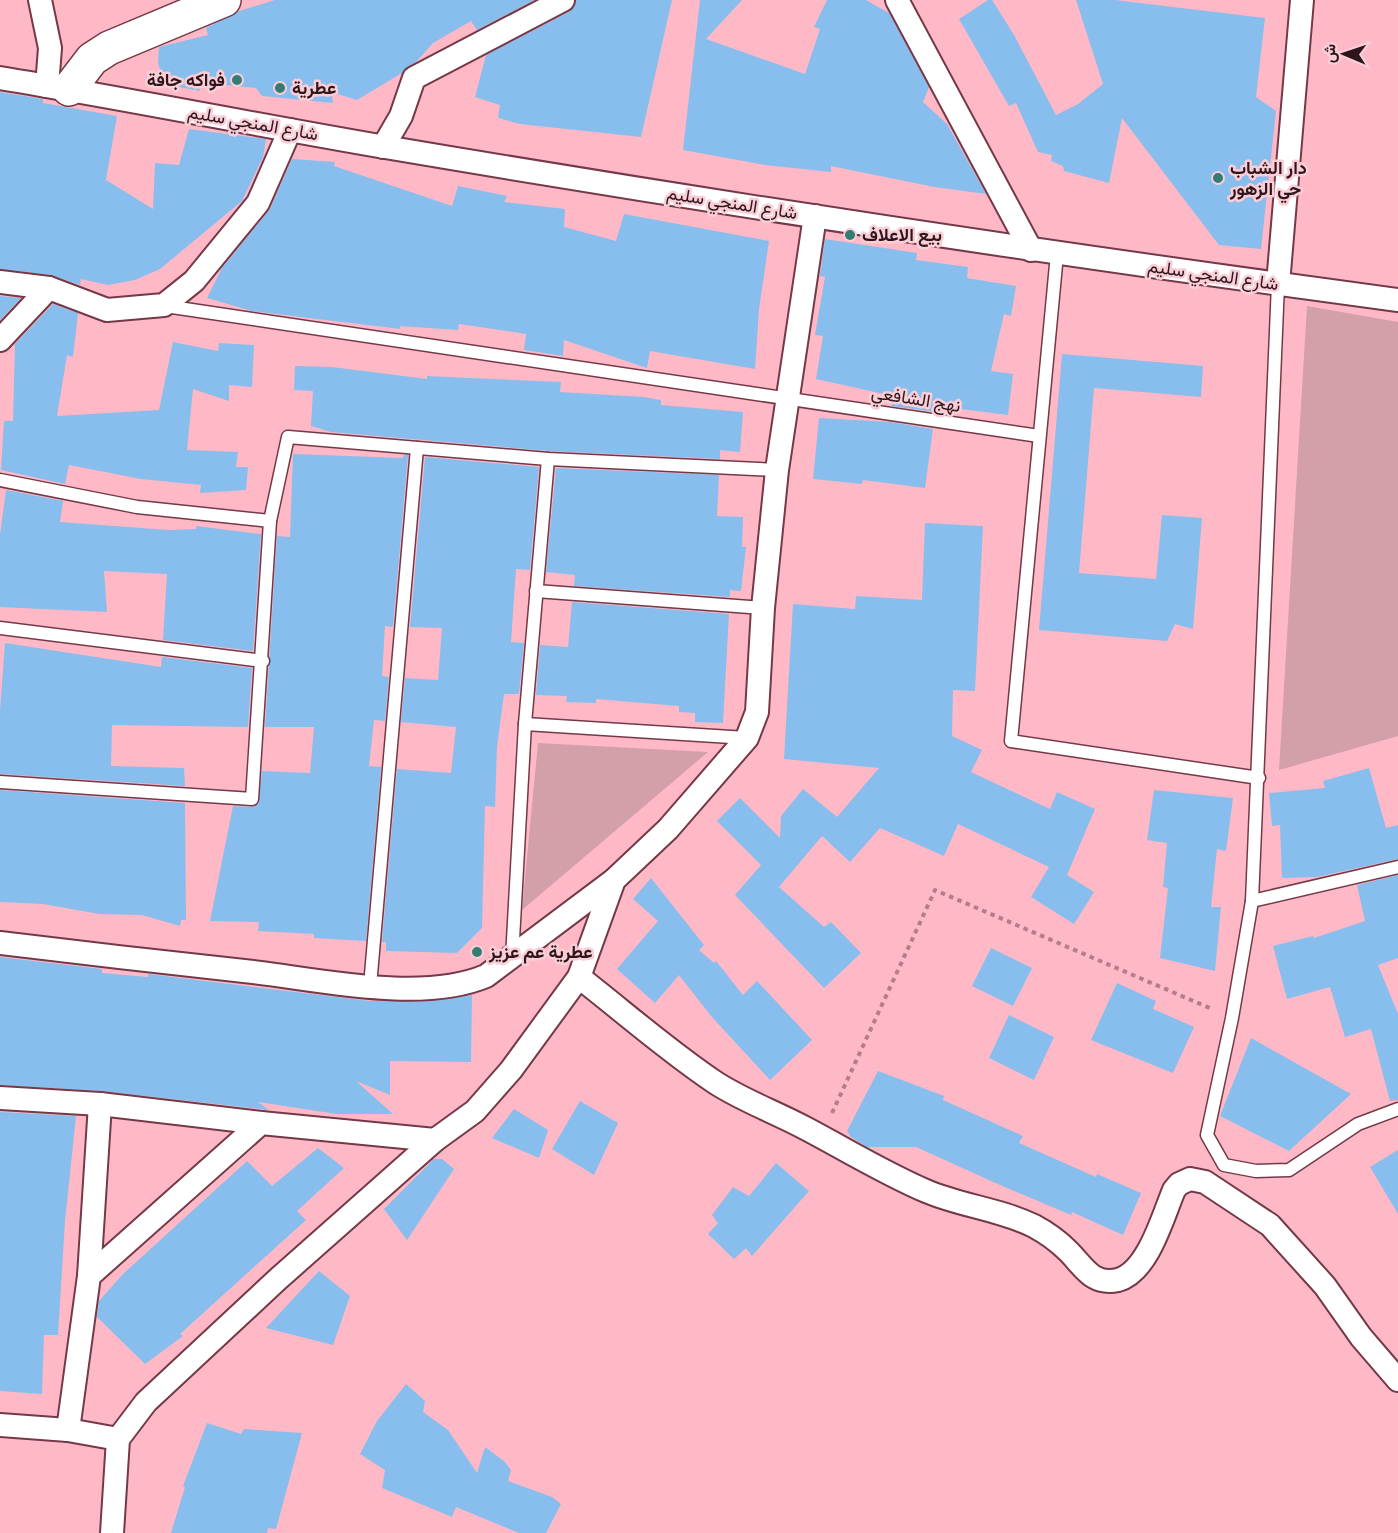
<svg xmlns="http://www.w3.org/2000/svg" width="1398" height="1533" viewBox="0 0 1398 1533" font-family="Cabin,Vazirmatn,sans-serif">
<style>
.green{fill:#d39fa9}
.building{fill:#87beee}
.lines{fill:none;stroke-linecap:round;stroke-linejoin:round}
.lane-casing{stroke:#743947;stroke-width:15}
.street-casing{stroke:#743947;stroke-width:26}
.secondary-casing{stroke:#743947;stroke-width:36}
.path{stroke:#b47d88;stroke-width:4;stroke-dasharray:4.5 4.5;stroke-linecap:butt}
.lane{stroke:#fff;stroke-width:12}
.street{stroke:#fff;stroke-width:22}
.secondary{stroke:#fff;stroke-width:33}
.poi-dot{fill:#357c74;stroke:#faced6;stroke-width:2}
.labels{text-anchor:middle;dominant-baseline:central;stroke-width:5;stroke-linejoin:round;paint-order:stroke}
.poi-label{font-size:18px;font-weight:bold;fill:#2e151b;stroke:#faced6;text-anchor:start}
.street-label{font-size:18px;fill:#2e151b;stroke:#faced6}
</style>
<rect width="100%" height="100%" fill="#ffb8c6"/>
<g class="green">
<path d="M1307 306 1398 322V736L1279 770Z"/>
<path d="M538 743 708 752 522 910Z"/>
</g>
<g class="building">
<path d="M275 0H534L477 30 471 21 433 43 417 61 402 73 357 100 331 92 333 103 262 96 256 88 197 82 200 91 164 84 158 63 159 47 208 35 206 28 239 11Z"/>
<path d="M576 0H672L641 137 520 124 498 118 500 105 475 97 486 55 569 12Z"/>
<path d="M700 0H742L706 39 805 74 820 29 814 27 827 0H866L889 13 929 87 923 102 947 124 986 194 934 187 831 166V172L765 165 683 150Z"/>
<path d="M988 0H992L1014 35 1056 115 1078 104 1103 84 1076 0H1115L1265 18 1256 97 1276 111 1261 249 1219 245 1122 118 1109 183 1064 171 1063 166 1051 161 1052 155 1038 152 1016 103 1009 106 959 19Z"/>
<path d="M0 92 43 99V103L117 116 106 180 153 209 155 163 179 165 189 129 266 139 263 157 242 201 160 269 135 280 108 285 81 279 80 285 51 275 0 269Z"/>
<path d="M292 159 335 162 334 166 452 206 458 186 507 196 504 202 565 209 564 227 616 241 624 214 769 241 759 309 755 369 650 351 647 368 564 340 563 356 524 350 526 334 459 324 458 330 400 326V329L252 311 207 298 222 268 270 209Z"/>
<path d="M825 239 917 253 916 260 968 267 967 278 1016 286 1011 316 1004 314 991 371 1013 374 1008 415 937 406 936 412 892 406 893 396 816 379 823 336 815 335 825 277 820 276Z"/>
<path d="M0 296 21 298 0 320Z"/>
<path d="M53 304 78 313 73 357 67 355 57 416 159 410 173 342 218 351 219 343 254 345 252 387 229 385V401L193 389 187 450 238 452 236 467H248L246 490 200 493 201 485 141 479 69 465 65 484 1 470 4 421H13L15 344Z"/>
<path d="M1062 354 1203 366 1201 397 1094 388 1079 573 1156 579 1162 515 1202 518 1193 629 1175 624 1167 641 1039 630Z"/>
<path d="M295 366 332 367 427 379V376L561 382 560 392 643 397 661 400V405L743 412 740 452 720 450V459L549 451 331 432 311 426 313 391 294 390Z"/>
<path d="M819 418 890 422 933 429 925 488 863 480 862 484 813 479Z"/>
<path d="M293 454 403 458 404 455H408L393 627 385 626 382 676 389 677 385 721 374 720 369 766 381 767 366 941 314 938V934L258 931 259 922 210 921 233 806 252 807 258 804 262 771 310 773 314 727H265L277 536 290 537Z"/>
<path d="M425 457 539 467 530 570 516 569 511 642 524 643 519 694H504L497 747 495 807 485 806 482 928 457 953 386 951V942H382L397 769 451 773 456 727 401 722 405 678 438 680 442 628 410 627Z"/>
<path d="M556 468 719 475 717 516 743 517 742 547H746L741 591 730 590V597L574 586 575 575 546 572Z"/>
<path d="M6 490 63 501 60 522 169 530 196 529V526L261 534 253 651 163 640 167 574 104 571 107 612 0 607V535Z"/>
<path d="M925 523 983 526 975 691 953 690 952 736 982 750 971 772 1050 809 1057 792 1095 809 1067 875 1094 892 1074 924 1031 897 1049 867 958 824 944 856 880 828 850 862 822 836 779 887 824 927 831 922 861 953 824 988 735 895 761 865 717 821 740 798 780 838 781 816 803 789 837 817 879 768 784 759 793 604 855 609 856 596 922 600Z"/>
<path d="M572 602 729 614 723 723 695 722V713L679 712V706L596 699V703L566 702 567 696 536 695 540 645 568 647Z"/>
<path d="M5 643 161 667 162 657 252 668 248 727 112 725 111 766 184 768 185 786 0 774V711Z"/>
<path d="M1369 768 1386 828 1398 825V859L1317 877 1282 878 1280 825 1272 826 1269 793 1325 788 1323 781Z"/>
<path d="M0 790 185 803 186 920H181L180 926 142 915 99 914 43 904 0 902Z"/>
<path d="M1154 790 1233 798 1226 851 1217 849 1211 907H1221L1215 971 1160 958 1168 888 1163 887 1167 843 1147 840Z"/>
<path d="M1398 875V958L1378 965 1398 1014V1100L1390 1101 1371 1029 1345 1037 1330 987 1287 999 1273 946 1313 936 1314 938 1365 921 1357 885Z"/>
<path d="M651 878 704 945 699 950 714 963 716 961 743 995 757 981 812 1040 770 1080 711 1016 679 975 655 1003 617 969 658 921 633 899Z"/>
<path d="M991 948 1032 968 1013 1006 972 986Z"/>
<path d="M0 957 102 969V973L148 977V974L370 1001H433L472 995 471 1062 390 1061V1095L356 1081 393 1114H337L258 1102 269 1110 102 1091 0 1085Z"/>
<path d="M1117 983 1156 1001 1153 1009 1194 1027 1173 1073 1091 1040Z"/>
<path d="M1009 1015 1054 1037 1034 1080 989 1058Z"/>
<path d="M1251 1038 1351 1094 1289 1151 1220 1116Z"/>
<path d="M878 1071 944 1096 943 1100 1023 1136 1019 1143 1096 1177 1097 1174 1141 1193 1123 1235 1072 1212 1071 1215 1000 1185 916 1147H867L851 1137 847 1131Z"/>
<path d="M580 1101 618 1123 594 1175 552 1149Z"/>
<path d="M514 1109 548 1130 539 1158 492 1138Z"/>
<path d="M0 1112 76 1116 65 1221 58 1335H44L42 1394 0 1391Z"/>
<path d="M318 1148 344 1168 297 1211 306 1220 180 1334 183 1336 145 1364 97 1317 99 1301 123 1274 247 1161 272 1186Z"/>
<path d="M1398 1150V1214L1370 1167Z"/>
<path d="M434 1159H442L454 1169 407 1240 384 1209Z"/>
<path d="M776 1163 809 1191 752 1256 746 1248 734 1259 708 1234 718 1223 712 1215 733 1187 749 1196Z"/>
<path d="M319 1271 350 1296 333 1345 266 1328Z"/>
<path d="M406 1384 425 1401 423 1412 448 1430 477 1473 485 1447 505 1462 511 1470 508 1481 552 1497 561 1504 546 1533H519L456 1507 452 1517 382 1488 385 1470 360 1454 377 1421Z"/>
<path d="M207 1423 241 1434 244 1429 302 1433 276 1529 268 1528 267 1533H171L185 1487 183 1486Z"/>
</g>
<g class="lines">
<g class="lane-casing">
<g id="lane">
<path d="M1057 254 1011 741 1259 778"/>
<path d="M1278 284 1252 901 1232 1018 1207 1135 1224 1165 1256 1171 1289 1170 1358 1124 1398 1109"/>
<path d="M165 306 1039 436"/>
<path d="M0 480 137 507 270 521"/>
<path d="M536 591 763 608"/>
<path d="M0 628 263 661"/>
<path d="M525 724 747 738"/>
<path d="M0 782 252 799 270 521 288 437 548 459 777 470"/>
<path d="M1252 901 1398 867"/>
<path d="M512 958 525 724 548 459"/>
<path d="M370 986 417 448"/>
</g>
</g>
<g class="street-casing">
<g id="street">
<path d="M40 0 50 48 47 86"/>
<path d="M897 0 1031 250"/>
<path d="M0 78C129 99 256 125 385 147 722 204 1059 255 1398 300"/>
<path d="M383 147 401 116 414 78 563 0"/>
<path d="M0 282 49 288 107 310 164 305 194 281 258 203 290 130"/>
<path d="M1278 284 1302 0"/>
<path d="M0 340 49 288"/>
<path d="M0 943C84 953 169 963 253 972 321 980 422 1003 486 976L614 880"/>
<path d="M579 977C624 1012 668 1051 716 1083 744 1101 775 1112 805 1128 845 1149 884 1173 926 1191 961 1206 999 1209 1034 1226 1045 1232 1058 1241 1067 1250 1083 1265 1091 1286 1118 1280 1148 1272 1163 1216 1174 1190L1179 1184 1190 1179 1205 1182 1270 1225 1325 1286 1361 1337 1398 1380"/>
<path d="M0 1098 100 1104 261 1123"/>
<path d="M89 1276 100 1104"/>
<path d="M0 1425 68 1430 118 1439"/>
<path d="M68 1430 89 1276 261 1123 435 1140"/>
<path d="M112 1533 118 1439 146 1402 278 1279 435 1140 475 1111 511 1070 579 977 614 880 668 829 747 738 757 712 763 608 777 470 815 216"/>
</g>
</g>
<g class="secondary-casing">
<path id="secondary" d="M69 89 92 59 109 48 224 0"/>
</g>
<path class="path" d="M832 1113 935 890 1212 1009"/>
<use href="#lane" class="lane"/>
<use href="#street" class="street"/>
<use href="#secondary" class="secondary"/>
</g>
<g class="poi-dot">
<circle cx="237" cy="80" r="6"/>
<circle cx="280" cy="88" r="6"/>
<circle cx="1218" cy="178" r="6"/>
<circle cx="850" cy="235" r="6"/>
<circle cx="477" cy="952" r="6"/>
</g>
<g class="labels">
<g class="poi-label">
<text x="225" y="80" text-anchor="end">فواكه جافة</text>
<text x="292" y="88">عطرية</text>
<text x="1230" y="168">دار الشباب<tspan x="1230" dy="21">حي الزهور</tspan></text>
<text x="862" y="235">بيع الاعلاف</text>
<text x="489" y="952">عطرية عم عزيز</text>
</g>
<g class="street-label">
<text transform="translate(253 123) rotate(10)">شارع المنجي سليم</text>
<text transform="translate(732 203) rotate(9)">شارع المنجي سليم</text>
<text transform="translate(1213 275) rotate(8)">شارع المنجي سليم</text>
<text transform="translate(916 399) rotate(9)">نهج الشافعي</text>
</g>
</g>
<g transform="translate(1344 54) rotate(272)" stroke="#faced6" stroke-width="4.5" paint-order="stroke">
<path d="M0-4.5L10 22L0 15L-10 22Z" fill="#2e151b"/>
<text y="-9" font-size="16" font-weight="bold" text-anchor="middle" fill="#2e151b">ش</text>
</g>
</svg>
